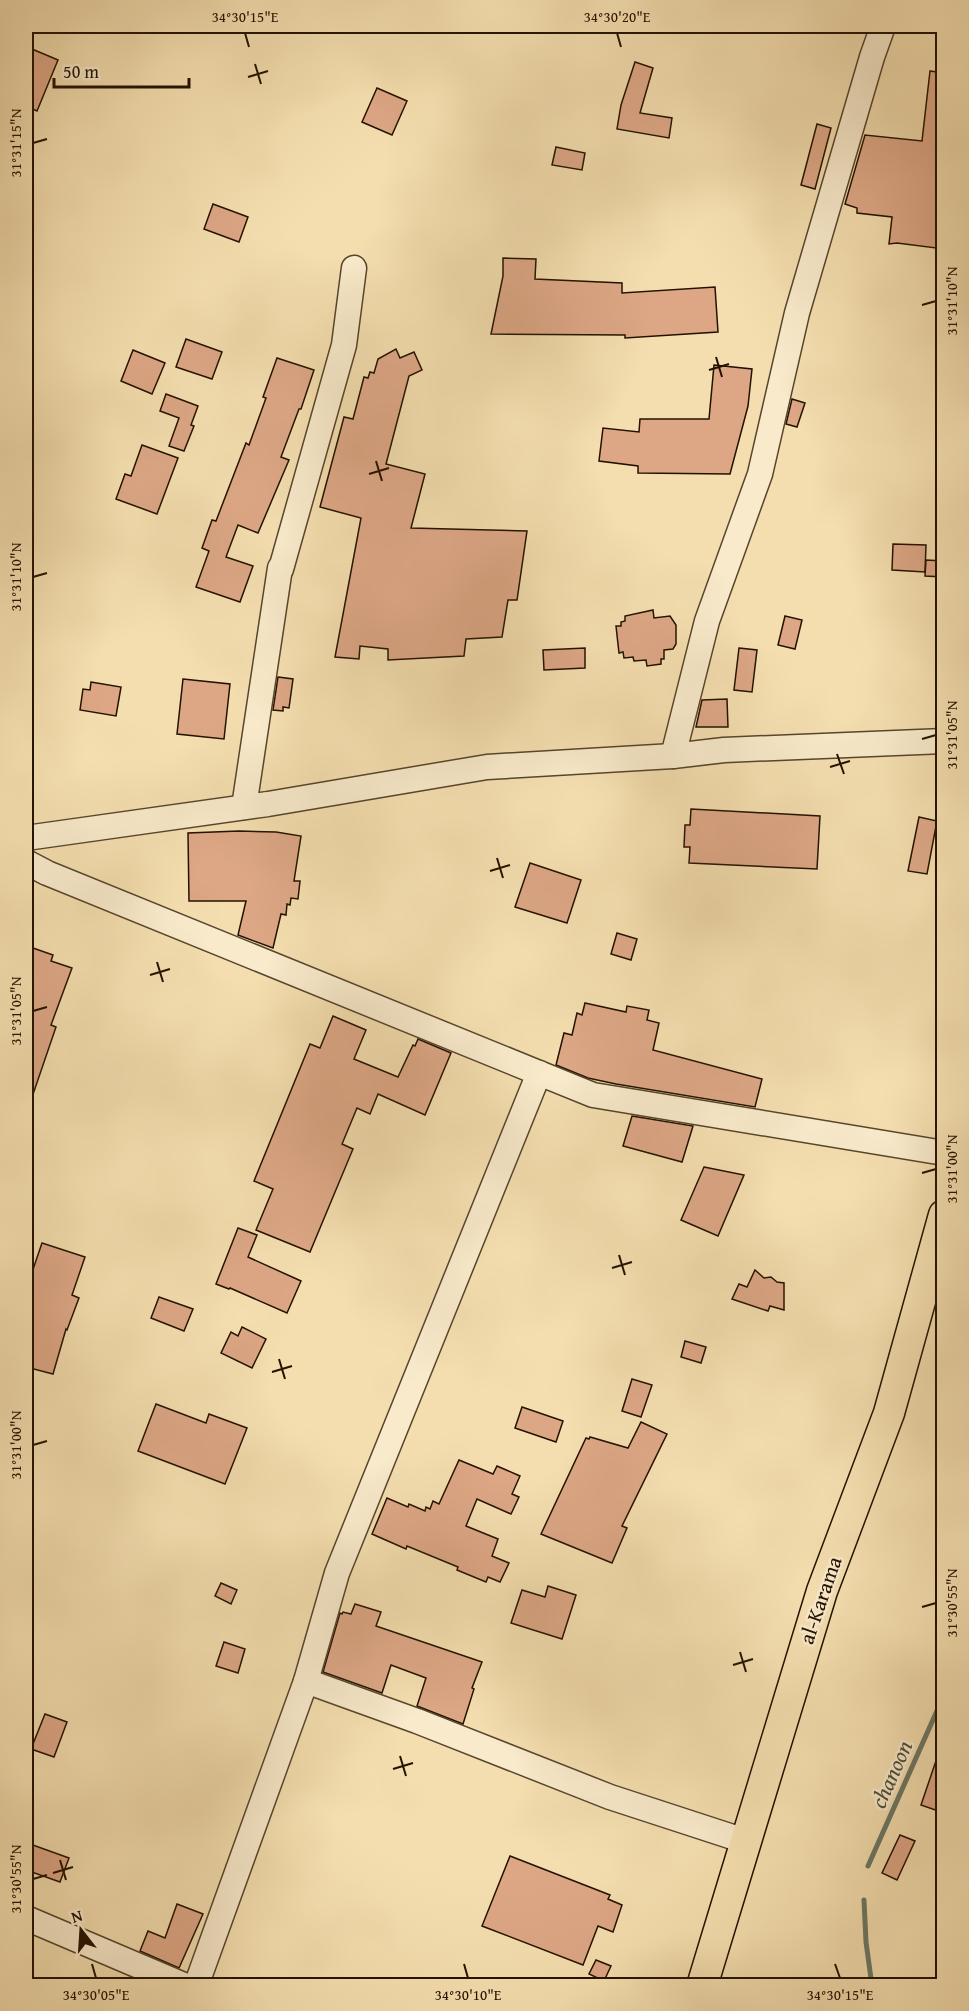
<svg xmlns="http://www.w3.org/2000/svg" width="969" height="2011" viewBox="0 0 969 2011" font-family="'Gentium Book Plus',serif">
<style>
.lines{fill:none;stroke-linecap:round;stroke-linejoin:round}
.stream{stroke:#6c7866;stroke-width:5}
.building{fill:#dda786;stroke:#231200;stroke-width:1.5}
.minor-casing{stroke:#57452c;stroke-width:27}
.major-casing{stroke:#231200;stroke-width:33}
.minor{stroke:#f8eacb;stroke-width:24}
.major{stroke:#f4deaf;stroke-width:30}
.ticks{fill:none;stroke:#231200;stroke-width:2}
.labels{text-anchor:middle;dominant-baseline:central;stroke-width:5;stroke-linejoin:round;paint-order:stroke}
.street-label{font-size:21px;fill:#231200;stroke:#f8eacb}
.water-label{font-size:22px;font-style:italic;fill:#4d4e3c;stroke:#f8eacb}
.neatline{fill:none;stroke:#231200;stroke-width:2}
.ticks-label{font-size:15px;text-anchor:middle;fill:#231200}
</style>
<rect width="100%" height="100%" fill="#f4deaf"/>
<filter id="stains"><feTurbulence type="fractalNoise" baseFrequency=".00333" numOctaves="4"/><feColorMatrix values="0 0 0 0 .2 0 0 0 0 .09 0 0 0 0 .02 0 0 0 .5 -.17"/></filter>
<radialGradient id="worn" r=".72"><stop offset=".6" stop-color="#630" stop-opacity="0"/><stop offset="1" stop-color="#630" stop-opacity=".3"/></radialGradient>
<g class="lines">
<g class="stream">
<path d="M868 1866 944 1695"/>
<path d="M864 1900 866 1942 872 1986"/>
</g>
</g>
<g class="building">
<path d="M32 49 58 60 37 111 26 106V64Z"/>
<path d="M635 62 653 68 640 113 672 118 669 138 617 129 621 105Z"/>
<path d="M930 71 944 73V249L897 243 889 244 892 217 857 213V208L845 204 865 135 922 141Z"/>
<path d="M377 88 407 101 392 135 362 122Z"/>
<path d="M817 124 831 128 815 189 801 185Z"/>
<path d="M556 147 585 153 582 170 552 165Z"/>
<path d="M213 204 248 217 239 242 204 229Z"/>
<path d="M503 258 536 259 535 279 622 283V293L715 287 718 332 625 338V335L491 334 503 276Z"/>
<path d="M186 339 222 352 212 379 176 367Z"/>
<path d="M396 349 400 358 414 352 422 370 409 376 386 464 425 474 411 528 527 531 517 600H508L502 637 466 639 464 656 388 660V649L360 646 359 659 335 657 361 518 320 507 344 417 353 419 364 377 368 378 370 372 374 373 378 359Z"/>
<path d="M133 350 165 363 152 394 121 381Z"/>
<path d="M277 358 314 370 301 409H299L281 457 289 460 258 533 238 525 226 557 253 566 240 602 196 587 209 551 202 548 212 520 216 521 246 443 249 445 266 398 263 397Z"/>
<path d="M714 365 752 369 748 406 730 474 638 473V466L599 461 603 428 639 432 640 419H709Z"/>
<path d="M166 394 198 406 191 425 194 426 184 451 169 446 179 418 160 411Z"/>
<path d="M792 399 805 403 797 427 786 424Z"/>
<path d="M142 445 178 458 157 514 116 499 125 474 131 476Z"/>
<path d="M893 544 926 545 925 572 892 570Z"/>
<path d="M926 560 944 561V577L925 576Z"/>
<path d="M653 610 654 618 670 616 676 625V644L673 649 664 650V659H661V664L647 666 646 660 634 661 633 657 624 658 623 652 619 653 616 626H621V622L625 621V616Z"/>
<path d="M785 616 802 620 795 649 778 645Z"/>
<path d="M585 648V668L544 670 543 650Z"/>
<path d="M739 648 757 650 752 692 734 690Z"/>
<path d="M278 677 293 679 289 708 283 707V711L273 710Z"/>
<path d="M183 679 230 684 224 739 177 734Z"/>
<path d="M91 682 121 687 116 716 80 710 83 689 90 690Z"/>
<path d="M727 699 728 727H696L702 700Z"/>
<path d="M691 809 820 816 817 869 689 863 690 847H684L685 825H690Z"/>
<path d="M919 817 937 821 927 874 908 871Z"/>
<path d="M239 831 276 832 301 836 294 881H300L298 899 291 898 290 905 287 904 286 915 281 914 273 948 238 935 246 901H189L188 833Z"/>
<path d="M530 863 581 880 567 923 515 907Z"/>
<path d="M617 933 637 939 631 960 611 954Z"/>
<path d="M33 948 53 955 51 961 72 968 51 1025 56 1027 28 1109 26 1108V971Z"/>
<path d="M585 1003 626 1012 627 1006 649 1010 647 1020 659 1023 653 1050 762 1079 755 1107 616 1084 588 1078 556 1065 564 1033 572 1035 577 1013 582 1015Z"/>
<path d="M333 1016 366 1030 354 1059 398 1077 413 1045 415 1046 418 1039 451 1053 425 1115 378 1094 370 1114 357 1108 342 1144 353 1149 310 1252 256 1230 273 1189 254 1181 310 1044 320 1048Z"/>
<path d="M632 1116 693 1126 682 1162 623 1146Z"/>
<path d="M704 1167 744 1175 718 1236 681 1220Z"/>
<path d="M238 1228 257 1235 248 1257 301 1281 287 1313 230 1288 229 1289 216 1284Z"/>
<path d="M42 1243 85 1257 72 1295 79 1298 67 1330 66 1329 53 1374 26 1367V1290Z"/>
<path d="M755 1270 764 1278 771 1277 777 1282 784 1283V1310L770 1306 768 1311 732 1299 739 1284 747 1287Z"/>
<path d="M159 1297 193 1309 184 1331 151 1318Z"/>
<path d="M242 1327 266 1339 252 1368 221 1353 231 1332 238 1336Z"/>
<path d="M685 1341 706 1347 701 1363 681 1357Z"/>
<path d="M632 1379 652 1385 641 1417 622 1411Z"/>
<path d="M156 1404 206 1423 209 1414 247 1428 225 1484 138 1451Z"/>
<path d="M522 1407 563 1421 556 1442 515 1428Z"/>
<path d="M641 1422 667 1434 622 1526 627 1528 612 1563 541 1534 586 1438 589 1439 590 1437 628 1448Z"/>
<path d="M459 1460 493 1474 497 1466 520 1476 512 1494 519 1497 511 1514 477 1499 466 1526 498 1539 492 1556 509 1563 500 1582 488 1577 486 1582 457 1570 458 1567 407 1546 406 1549 372 1534 387 1498 408 1507 409 1504 425 1511 426 1507 430 1509 433 1501 439 1504Z"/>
<path d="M221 1583 237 1590 231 1604 215 1596Z"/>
<path d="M548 1586 576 1595 562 1639 511 1623 522 1590 545 1597Z"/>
<path d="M355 1604 381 1612 376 1626 482 1662 472 1688 474 1689 463 1724 417 1706 426 1678 391 1665 382 1693 323 1672 340 1613 342 1614 343 1612 351 1614Z"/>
<path d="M224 1642 245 1649 238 1673 216 1666Z"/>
<path d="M45 1714 67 1722 54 1757 31 1749Z"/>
<path d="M941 1746H944V1813L921 1805Z"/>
<path d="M900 1835 915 1841 897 1880 882 1873Z"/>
<path d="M30 1844 69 1858 60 1882 26 1870V1856Z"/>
<path d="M510 1856 610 1895 608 1899 622 1905 613 1932 598 1926 583 1965 482 1926Z"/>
<path d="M177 1904 203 1914 179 1968 140 1951 148 1931 165 1938Z"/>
<path d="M596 1960 611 1966 604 1981 589 1974Z"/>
</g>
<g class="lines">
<g class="minor-casing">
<g id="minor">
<path d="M281 569 344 345 354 268"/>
<path d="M673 756 707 621 760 474 797 313 872 57 883 26"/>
<path d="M244 807 280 568"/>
<path d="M26 838 268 804 487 767 673 756 724 750 944 741"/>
<path d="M26 862 47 873 593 1095 944 1153"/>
<path d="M306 1681 417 1721 610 1797 745 1841"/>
<path d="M26 1918 186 1986"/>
<path d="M196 1986 306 1681 337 1573 539 1073"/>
</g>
</g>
<g class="major-casing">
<path id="major" d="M702 1986 822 1591 889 1413 944 1215"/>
</g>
<use href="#minor" class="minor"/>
<use href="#major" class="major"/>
</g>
<path class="ticks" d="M245 33 249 47M617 33 621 47M255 64 261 84M248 77 268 71M33 143 47 139M922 305 936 301M716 357 722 377M709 370 729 364M376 461 382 481M369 474 389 468M33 577 47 573M922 739 936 735M837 754 844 774M830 767 850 761M497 858 503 878M490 871 510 865M157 962 163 982M150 975 170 969M33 1011 47 1007M922 1173 936 1169M619 1255 625 1275M612 1268 632 1262M279 1359 285 1379M272 1372 292 1366M33 1445 47 1441M922 1607 936 1603M740 1652 746 1672M733 1665 753 1659M400 1756 406 1776M393 1769 413 1763M60 1860 66 1880M53 1873 73 1867M33 1879 47 1875M92 1964 96 1978M464 1964 468 1978M835 1964 840 1978"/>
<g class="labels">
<g class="street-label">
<text transform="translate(820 1600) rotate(-71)">al-Karama</text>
</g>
<g class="water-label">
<text transform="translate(891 1774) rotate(-66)">chanoon</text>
</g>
</g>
<rect width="969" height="2011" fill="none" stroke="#f4deaf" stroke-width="66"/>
<g transform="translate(81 1930) rotate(343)" stroke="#f8eacb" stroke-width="4.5" paint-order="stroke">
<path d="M0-4.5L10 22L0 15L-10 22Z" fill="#231200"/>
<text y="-9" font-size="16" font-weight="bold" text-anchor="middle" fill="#231200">N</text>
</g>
<path d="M54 78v9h135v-9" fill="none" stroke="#231200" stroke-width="3"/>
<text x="63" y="78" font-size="18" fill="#231200" stroke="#f8eacb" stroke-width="4.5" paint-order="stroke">50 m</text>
<rect x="33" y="33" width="903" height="1945" class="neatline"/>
<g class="ticks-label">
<text x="245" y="22">34°30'15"E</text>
<text x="617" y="22">34°30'20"E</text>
<text transform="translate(16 143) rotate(-90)" y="5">31°31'15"N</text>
<text transform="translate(952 301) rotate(-90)" y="5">31°31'10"N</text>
<text transform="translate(16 577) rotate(-90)" y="5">31°31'10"N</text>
<text transform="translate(952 735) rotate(-90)" y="5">31°31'05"N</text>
<text transform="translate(16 1011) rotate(-90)" y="5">31°31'05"N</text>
<text transform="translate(952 1169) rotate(-90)" y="5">31°31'00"N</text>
<text transform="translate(16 1445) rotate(-90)" y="5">31°31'00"N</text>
<text transform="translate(952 1603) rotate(-90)" y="5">31°30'55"N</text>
<text transform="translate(16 1879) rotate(-90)" y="5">31°30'55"N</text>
<text x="96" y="2000">34°30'05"E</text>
<text x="468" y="2000">34°30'10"E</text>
<text x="840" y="2000">34°30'15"E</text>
</g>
<rect width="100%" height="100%" filter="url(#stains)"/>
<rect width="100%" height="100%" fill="url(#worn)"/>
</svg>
